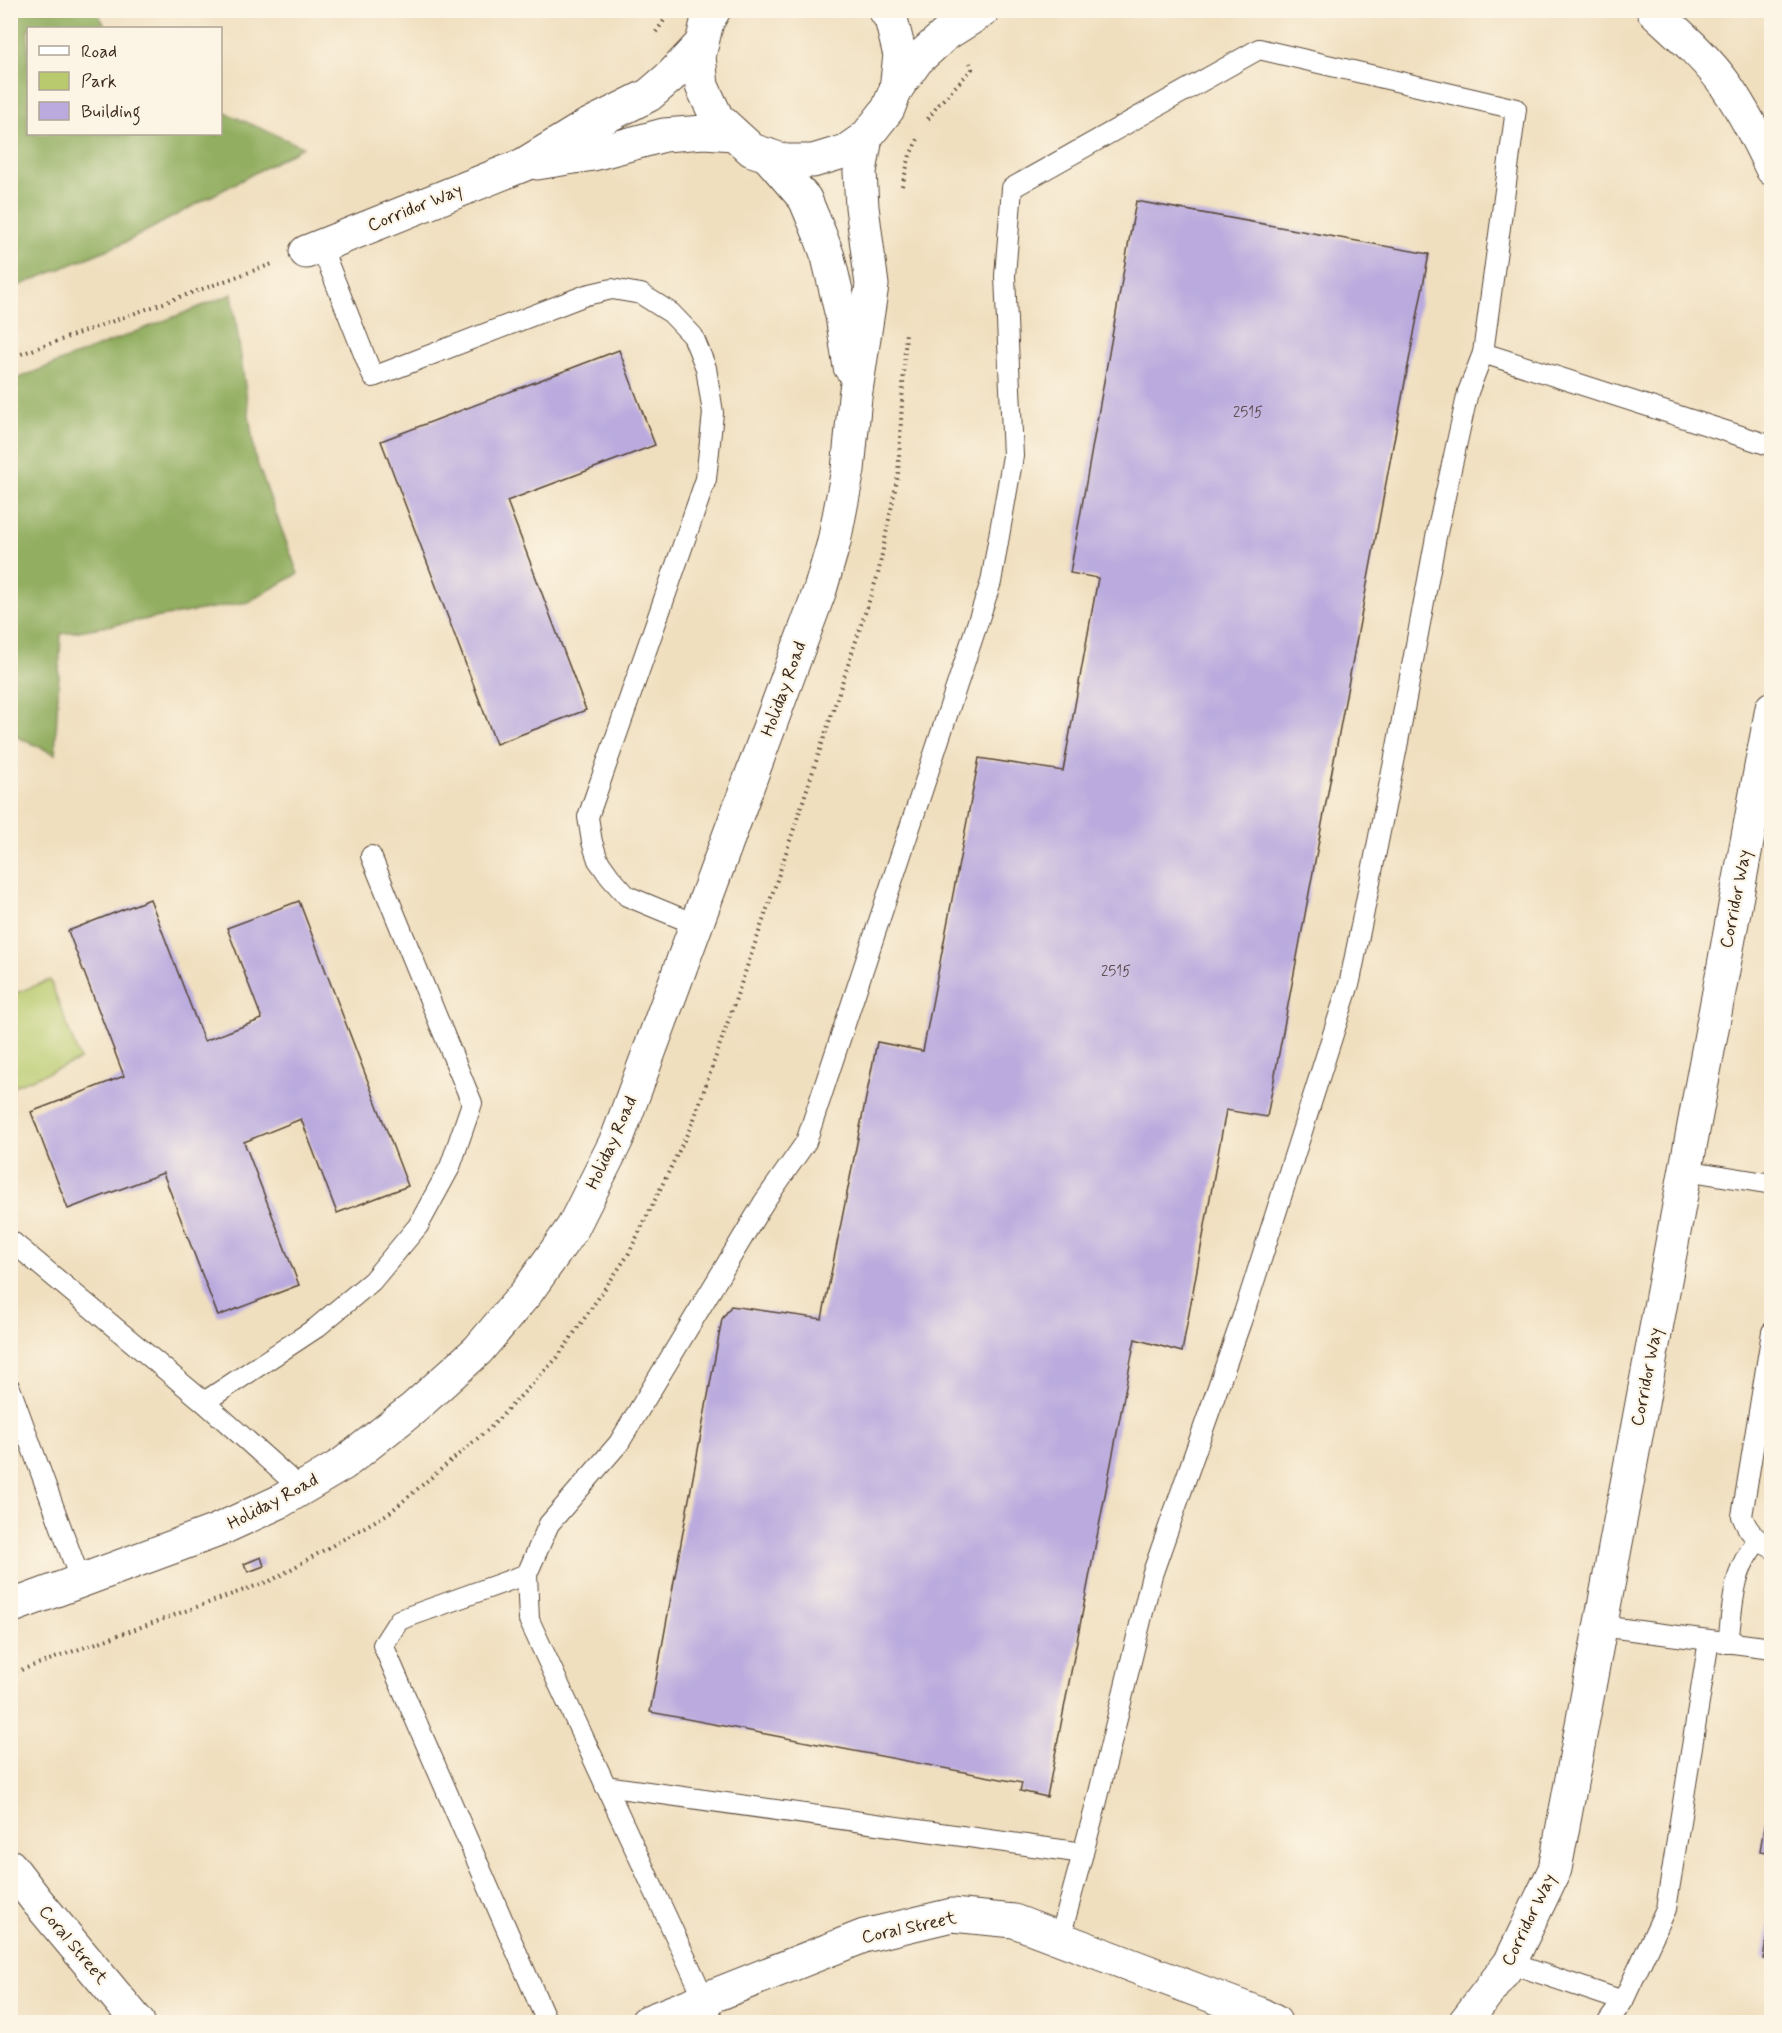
<svg xmlns="http://www.w3.org/2000/svg" width="1782" height="2033" viewBox="0 0 1782 2033" font-family="Mynerve,sans-serif">
<style>
.green{fill:#b8ca6d;stroke:#7a7a46;stroke-width:1.5}
.forest{fill:#92ae60;stroke:#666c3f;stroke-width:1.5}
.building{fill:#baaade}
.lines{fill:none;stroke-linecap:round;stroke-linejoin:round}
.service-casing{stroke:#564536;stroke-width:22}
.minor-casing{stroke:#564536;stroke-width:35}
.tertiary-casing{stroke:#564536;stroke-width:35}
.path{stroke:#564536;stroke-width:4;stroke-dasharray:1.5 4.5;stroke-linecap:butt}
.service{stroke:#fff;stroke-width:20}
.minor{stroke:#fff;stroke-width:33}
.tertiary{stroke:#fff;stroke-width:33}
.labels{text-anchor:middle;dominant-baseline:central;stroke-width:4.5;stroke-linejoin:round;paint-order:stroke}
.number-label{font-size:15px;fill:#5b4a4e}
.street-label{font-size:18px;fill:#3b2a1e;stroke:#fcf5e5}
</style>
<rect width="100%" height="100%" fill="#fcf5e5"/>
<filter id="ink" filterUnits="userSpaceOnUse"><feTurbulence type="fractalNoise" baseFrequency=".0167" numOctaves="2"/><feDisplacementMap in="SourceGraphic" scale="12" xChannelSelector="R" yChannelSelector="G"/><feConvolveMatrix kernelMatrix="1 2 1 2 8 2 1 2 1" color-interpolation-filters="sRGB"/></filter>
<filter id="wash" filterUnits="userSpaceOnUse"><feTurbulence type="fractalNoise" baseFrequency=".008" numOctaves="4" result="noise"/><feDisplacementMap in="SourceGraphic" scale="24" xChannelSelector="R" yChannelSelector="G"/><feGaussianBlur stdDeviation="1.35" result="paint"/><feColorMatrix in="noise" values="0 0 0 0 0 0 0 0 0 0 0 0 0 0 0 0 0 1.4 0 .05"/><feComposite in="paint" operator="in"/></filter>
<g filter="url(#wash)">
<rect width="100%" height="100%" fill="#f0dfbf"/>
<path class="green" d="M50 980 80 1060 11 1087V995Z"/>
<g class="forest">
<path d="M11 10 97 11 106 28H28V134H220L221 111 303 147 126 242 11 289Z"/>
<path d="M232 294 255 457 298 574 248 602 61 634 55 754 11 734V381Z"/>
</g>
<g id="blocks">
<g class="building">
<path d="M1136 201 1429 254 1267 1117 1226 1110 1182 1352 1135 1339 1047 1797 1020 1791 1022 1783 650 1712 722 1319 731 1306 822 1319 877 1042 923 1051 979 758 1063 771 1098 578 1070 573Z"/>
<path d="M619 350 655 445 507 501 586 710 496 744 381 441Z"/>
<path d="M150 899 204 1041 262 1019 227 928 299 901 408 1186 337 1213 301 1119 244 1142 299 1285 218 1316 163 1173 68 1209 31 1112 124 1076 68 931Z"/>
<path d="M261 1557 264 1566 248 1572 244 1564Z"/>
<path d="M1765 1821 1772 1822V1853L1760 1851Z"/>
<path d="M1770 1918H1772V1961L1763 1959Z"/>
</g>
</g>
</g>
<g filter="url(#ink)">
<use href="#blocks" fill-opacity="0" stroke="#564536" stroke-width="1.5"/>
<g class="lines">
<g class="service-casing">
<g id="service">
<path d="M321 246 373 377 586 295 612 289 641 294 671 313 693 336 706 368 713 413 706 479 588 817 592 842 598 860 610 877 627 896 697 925"/>
<path d="M1685 1170 1772 1184"/>
<path d="M10 1240 204 1402 301 1489"/>
<path d="M1772 1332 1742 1516C1748 1532 1756 1540 1772 1548"/>
<path d="M10 1388 81 1582"/>
<path d="M204 1402 316 1328 372 1281 418 1226 450 1167 472 1103 371 856"/>
<path d="M527 1574 399 1620 383 1645 547 2022"/>
<path d="M1600 1626 1772 1648"/>
<path d="M1728 1643C1733 1607 1732 1568 1758 1541"/>
<path d="M605 1786 1083 1853"/>
<path d="M1060 1938 1096 1805 1152 1575 1244 1313 1350 981 1397 747 1436 537 1468 392 1483 353 1772 446"/>
<path d="M1510 1963 1623 2001 1608 2022"/>
<path d="M1623 2001 1666 1909 1709 1640"/>
<path d="M713 2022 705 2000 529 1620 527 1574 549 1524 619 1443 764 1202 806 1142 991 582 1013 456 1005 276 1012 188 1259 49 1516 109 1483 353"/>
</g>
</g>
<g class="minor-casing">
<g id="minor">
<path d="M1653 10C1677 32 1709 60 1727 87 1744 112 1759 141 1772 169"/>
<path d="M896 89 917 60 946 34 984 10"/>
<path d="M537 163 593 154 664 135 704 132 734 134"/>
<path d="M306 252 523 165 585 127 649 95 671 76 702 43"/>
<path d="M10 1866 37 1901 138 2022"/>
<path d="M647 2022 864 1936 952 1915 1014 1921 1260 2014 1275 2022"/>
<path d="M1465 2022 1510 1963 1555 1869 1772 708"/>
</g>
</g>
<g class="tertiary-casing">
<g id="tertiary">
<path d="M714 10 707 22 699 56 702 86 717 118 752 150 785 161H813L846 151 866 137 888 109 896 89 900 55 891 19 885 10"/>
<path d="M767 155 805 199 820 235 828 257 842 316 850 367"/>
<path d="M10 1607 216 1531 279 1502 343 1464 414 1408 478 1350 527 1292 573 1227 617 1139 820 590 834 542 848 470 855 397 872 285 862 207 860 172 866 137"/>
</g>
</g>
<g class="path">
<path d="M656 32 667 16"/>
<path d="M928 119 939 104 972 69 970 63"/>
<path d="M902 186 910 155 919 137"/>
<path d="M10 358 272 264"/>
<path d="M10 1674 272 1580 389 1513 490 1428 557 1358 628 1255 693 1122 774 889 878 574 898 475 906 331"/>
</g>
<use href="#service" class="service"/>
<use href="#minor" class="minor"/>
<use href="#tertiary" class="tertiary"/>
</g>
</g>
<g class="labels">
<g class="number-label">
<text x="1248" y="413">2515</text>
<text x="1116" y="972">2515</text>
</g>
<g class="street-label">
<text transform="translate(415 208) rotate(-22)">Corridor Way</text>
<text transform="translate(784 689) rotate(-70)">Holiday Road</text>
<text transform="translate(1736 899) rotate(-79)">Corridor Way</text>
<text transform="translate(612 1143) rotate(-66)">Holiday Road</text>
<text transform="translate(1647 1377) rotate(-79)">Corridor Way</text>
<text transform="translate(273 1502) rotate(-28)">Holiday Road</text>
<text transform="translate(1529 1920) rotate(-64)">Corridor Way</text>
<text transform="translate(909 1928) rotate(-12)">Coral Street</text>
<text transform="translate(73 1945) rotate(50)">Coral Street</text>
</g>
</g>
<rect width="1782" height="2033" fill="none" stroke="#fcf5e5" stroke-width="36"/>
<rect x="27" y="27" width="195" height="108" fill="#fcf5e5" stroke="#afa495" stroke-width="1.5"/>
<rect x="39" y="46" width="30" height="9" fill="#ffffff" stroke="#afa495" stroke-width="1.5"/>
<text x="81" y="57" font-size="18" fill="#3b2a1e">Road</text>
<rect x="39" y="72" width="30" height="18" fill="#b8ca6d" stroke="#afa495" stroke-width="1.5"/>
<text x="81" y="87" font-size="18" fill="#3b2a1e">Park</text>
<rect x="39" y="102" width="30" height="18" fill="#baaade" stroke="#afa495" stroke-width="1.5"/>
<text x="81" y="117" font-size="18" fill="#3b2a1e">Building</text>
</svg>
